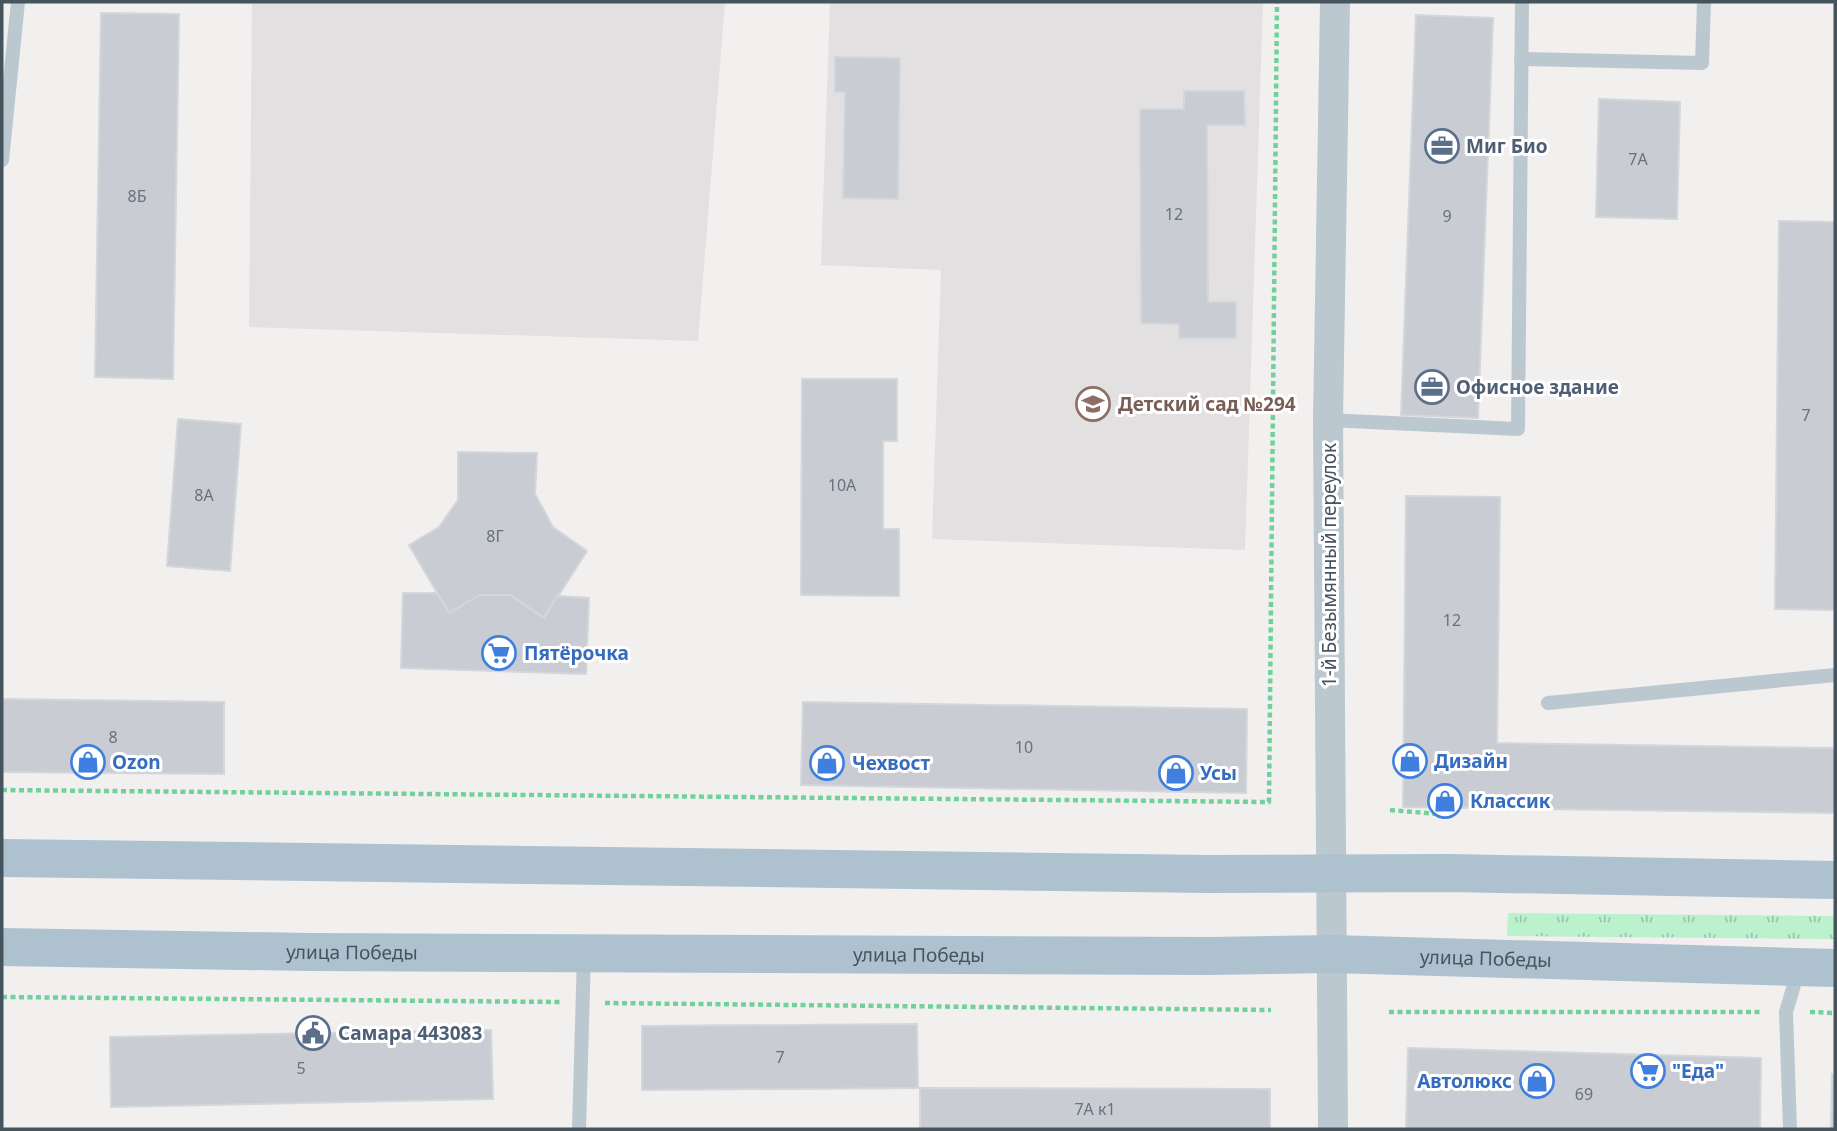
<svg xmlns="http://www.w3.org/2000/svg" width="1837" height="1131" viewBox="0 0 1837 1131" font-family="'Noto Sans',sans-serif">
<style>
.education{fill:#e3e0e1}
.grass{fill:url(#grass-tufts)}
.building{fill:#c9ccd2;stroke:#d3d6db;stroke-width:2}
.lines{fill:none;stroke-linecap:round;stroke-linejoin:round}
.path{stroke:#71d19b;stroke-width:4.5;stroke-dasharray:5 3.5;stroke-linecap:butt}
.service{stroke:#bcc8cf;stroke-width:14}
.minor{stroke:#bcc8cf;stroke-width:30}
.primary{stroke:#adc1cf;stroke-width:38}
.labels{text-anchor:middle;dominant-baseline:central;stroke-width:6;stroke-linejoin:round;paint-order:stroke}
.number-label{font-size:16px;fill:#67727b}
.service-label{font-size:19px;font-weight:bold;fill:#4e5e75;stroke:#fff;text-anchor:start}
.education-label{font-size:19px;font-weight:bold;fill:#785e54;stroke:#fff;text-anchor:start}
.street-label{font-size:19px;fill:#46545e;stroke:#fff}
.shop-label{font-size:19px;font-weight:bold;fill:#366cbe;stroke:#fff;text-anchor:start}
</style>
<defs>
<pattern id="grass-tufts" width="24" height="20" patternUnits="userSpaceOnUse" patternTransform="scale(1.75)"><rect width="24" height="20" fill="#bbf1cc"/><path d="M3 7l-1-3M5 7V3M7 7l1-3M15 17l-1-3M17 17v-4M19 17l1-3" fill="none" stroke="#9ac6a9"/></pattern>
</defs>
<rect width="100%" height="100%" fill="#f2efef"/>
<g class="education">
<path d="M230 2H725L698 341 249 327 252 4Z"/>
<path d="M830 2H1263L1245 550 932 539 941 270 821 265Z"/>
</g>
<path class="grass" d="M1508 913 1835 916V939L1507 936Z"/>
<g class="building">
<path d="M101 13 179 14 173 379 95 377Z"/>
<path d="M1416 15 1493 18 1478 418 1401 415Z"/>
<path d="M835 57 900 58 898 199 843 198 845 92H835Z"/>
<path d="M1184 91H1244L1245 125H1207L1208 302H1236V338H1179V324L1141 323 1140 109H1184Z"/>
<path d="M1599 99 1680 102 1677 219 1596 217Z"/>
<path d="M1779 221 1835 222V610L1775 609Z"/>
<path d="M802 379H897V441H883V529H899V596L801 595Z"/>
<path d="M178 419 241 424 230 571 167 566Z"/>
<path d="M458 452 537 453 535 494 553 527 587 551 544 618 510 595H480L449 613 409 545 439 527 458 500Z"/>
<path d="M1406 496 1500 497 1497 743 1835 748V813L1403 807Z"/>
<path d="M403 593H437L449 613 480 595H510L544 618 557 596 589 598 586 674 401 668Z"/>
<path d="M2 699 224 702V774L2 772Z"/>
<path d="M803 702 1247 709 1246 793 801 785Z"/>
<path d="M917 1024 918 1088 642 1090V1026Z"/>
<path d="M491 1030 493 1099 111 1107 110 1037Z"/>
<path d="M1408 1048 1761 1058 1760 1129H1406Z"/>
<path d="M1832 1074 1835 1075V1129H1831Z"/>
<path d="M920 1088 1270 1089V1129H920Z"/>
</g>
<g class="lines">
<g class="path">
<path d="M2 790 1269 802 1277 2"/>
<path d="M1390 810 1450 815"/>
<path d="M2 997 561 1002"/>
<path d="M605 1003 1271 1010"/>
<path d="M1389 1012H1763"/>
<path d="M1810 1012 1835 1013"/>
</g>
<g class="service">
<path d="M1521 59 1702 63 1704 2"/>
<path d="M2 160 18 2"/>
<path d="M1328 420 1518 429 1522 2"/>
<path d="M1548 703 1835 675"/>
<path d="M579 1129 584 954"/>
<path d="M1790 1129 1786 1012 1799 968"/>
</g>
<path class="minor" d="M1333 1129 1328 420 1335 2"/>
<g class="primary">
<path d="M2 858 1208 874 1449 873 1835 880"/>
<path id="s1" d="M2 947 309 952 1210 956 1332 954 1835 968"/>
</g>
</g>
<defs>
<g id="office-ring" transform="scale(1.75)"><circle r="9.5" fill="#fff" stroke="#5c6f8a" stroke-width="1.5"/><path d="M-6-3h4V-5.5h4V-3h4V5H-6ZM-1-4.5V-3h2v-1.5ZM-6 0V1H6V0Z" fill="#5c6f8a"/></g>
<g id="school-ring" transform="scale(1.75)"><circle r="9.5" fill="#fff" stroke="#8d6e63" stroke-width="1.5"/><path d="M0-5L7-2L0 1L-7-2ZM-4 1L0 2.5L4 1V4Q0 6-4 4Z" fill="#8d6e63"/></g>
<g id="supermarket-ring" transform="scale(1.75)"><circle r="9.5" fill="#fff" stroke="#3f7fe0" stroke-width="1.5"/><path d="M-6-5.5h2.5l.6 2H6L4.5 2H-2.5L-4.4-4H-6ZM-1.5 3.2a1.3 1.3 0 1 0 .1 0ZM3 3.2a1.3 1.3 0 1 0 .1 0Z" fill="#3f7fe0"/></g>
<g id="shop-ring" transform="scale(1.75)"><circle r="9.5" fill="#fff" stroke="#3f7fe0" stroke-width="1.5"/><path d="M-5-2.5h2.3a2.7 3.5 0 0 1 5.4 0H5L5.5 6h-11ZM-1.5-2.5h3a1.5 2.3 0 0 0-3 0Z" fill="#3f7fe0"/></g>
<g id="civic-ring" transform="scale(1.75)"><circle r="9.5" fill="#fff" stroke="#5c6f8a" stroke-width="1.5"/><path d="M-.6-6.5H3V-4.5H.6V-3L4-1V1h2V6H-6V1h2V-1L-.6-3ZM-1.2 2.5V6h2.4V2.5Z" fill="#5c6f8a"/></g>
</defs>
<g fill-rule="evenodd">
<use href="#office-ring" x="1442" y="146"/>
<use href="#office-ring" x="1432" y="387"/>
<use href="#school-ring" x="1093" y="404"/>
<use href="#supermarket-ring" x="499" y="653"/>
<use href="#shop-ring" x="1410" y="761"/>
<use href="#shop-ring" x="88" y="762"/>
<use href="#shop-ring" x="827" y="763"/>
<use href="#shop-ring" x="1176" y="773"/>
<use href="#shop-ring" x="1445" y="801"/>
<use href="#civic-ring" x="313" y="1033"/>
<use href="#supermarket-ring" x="1648" y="1071"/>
<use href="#shop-ring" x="1537" y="1081"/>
</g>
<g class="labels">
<g class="number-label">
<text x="1638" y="159">7А</text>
<text x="137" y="196">8Б</text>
<text x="1174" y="214">12</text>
<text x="1447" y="216">9</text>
<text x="1806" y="415">7</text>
<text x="842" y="485">10А</text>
<text x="204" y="495">8А</text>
<text x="495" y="536">8Г</text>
<text x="1452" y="620">12</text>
<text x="113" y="737">8</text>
<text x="1024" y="747">10</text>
<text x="780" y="1057">7</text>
<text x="301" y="1068">5</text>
<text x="1584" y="1094">69</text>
<text x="1095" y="1109">7А к1</text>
</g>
<g class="service-label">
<text x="1466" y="146">Миг Био</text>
<text x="1456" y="387">Офисное здание</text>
<text x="338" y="1033">Самара 443083</text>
</g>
<g class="education-label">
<text x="1118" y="404">Детский сад №294</text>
</g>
<g class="street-label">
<text transform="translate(1329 565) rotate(-90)">1-й Безымянный переулок</text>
<text stroke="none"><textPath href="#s1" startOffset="350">улица Победы</textPath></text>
<text stroke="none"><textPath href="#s1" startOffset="917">улица Победы</textPath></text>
<text stroke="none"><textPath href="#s1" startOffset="1484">улица Победы</textPath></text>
</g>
<g class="shop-label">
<text x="524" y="653">Пятёрочка</text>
<text x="1434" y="761">Дизайн</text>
<text x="112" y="762">Ozon</text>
<text x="852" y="763">Чехвост</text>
<text x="1200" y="773">Усы</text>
<text x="1470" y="801">Классик</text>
<text x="1672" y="1071">"Еда"</text>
<text x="1512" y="1081" text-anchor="end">Автолюкс</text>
</g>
</g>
<rect width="1837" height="1131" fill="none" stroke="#46545e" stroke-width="7"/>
</svg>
